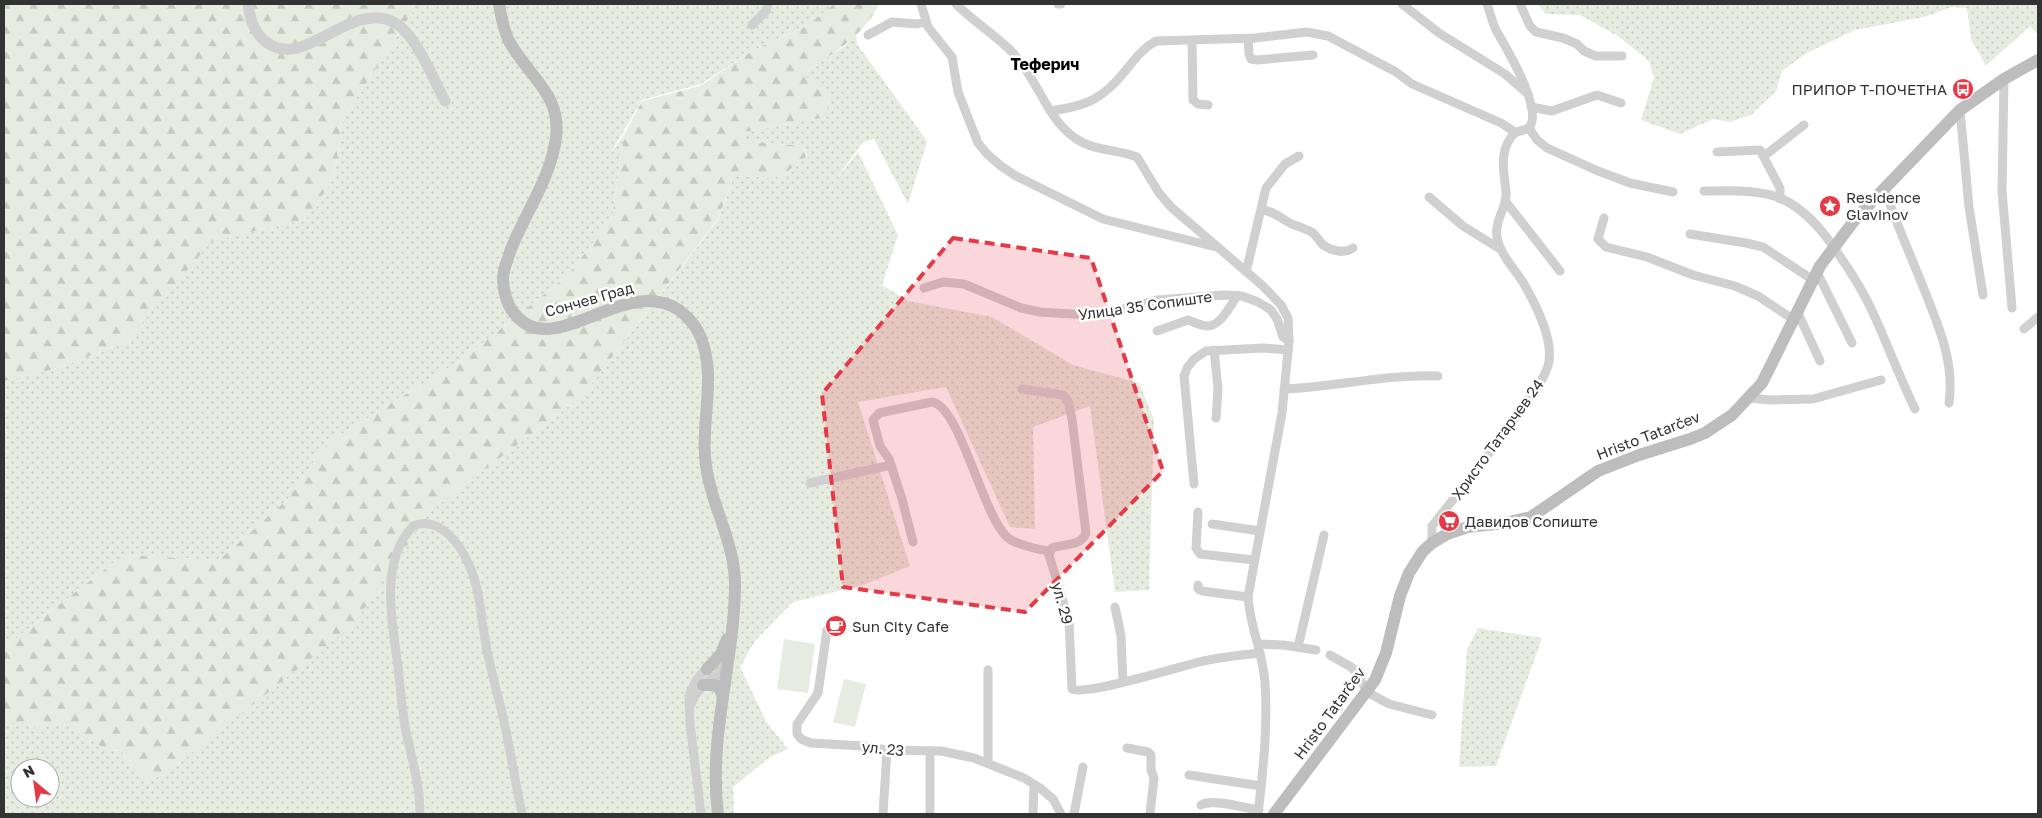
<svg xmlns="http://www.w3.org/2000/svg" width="2042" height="818" viewBox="0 0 2042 818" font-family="'Golos Text',sans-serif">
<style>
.grass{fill:url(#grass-dots);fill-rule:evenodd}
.forest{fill:url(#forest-firs)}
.garden{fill:#e6ecdf}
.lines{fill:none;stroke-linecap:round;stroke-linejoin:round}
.minor{stroke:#d0d0d0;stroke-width:9}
.tertiary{stroke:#d0d0d0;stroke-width:11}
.secondary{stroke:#bdbdbd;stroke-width:12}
.marked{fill:#e63946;fill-opacity:0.2;stroke:#e63946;stroke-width:4;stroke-dasharray:10 6;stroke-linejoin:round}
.labels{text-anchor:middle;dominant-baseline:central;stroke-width:5;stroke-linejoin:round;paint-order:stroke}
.poi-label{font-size:15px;fill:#333;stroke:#fff;text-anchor:start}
.street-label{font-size:15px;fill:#333;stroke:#fff}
.neighbourhood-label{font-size:16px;font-weight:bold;fill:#000;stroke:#fff}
</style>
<defs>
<pattern id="grass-dots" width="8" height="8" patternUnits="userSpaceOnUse" patternTransform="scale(1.25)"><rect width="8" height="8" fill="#e6ecdf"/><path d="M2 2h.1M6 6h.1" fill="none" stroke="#c6cbc0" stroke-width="1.8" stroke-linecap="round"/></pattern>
<pattern id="forest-firs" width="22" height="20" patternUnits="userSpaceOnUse" patternTransform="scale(1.25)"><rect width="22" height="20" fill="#e6ecdf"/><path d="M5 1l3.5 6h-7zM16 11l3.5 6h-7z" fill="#c6cbc0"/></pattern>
</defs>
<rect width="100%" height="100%" fill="#fff"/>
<g class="grass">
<path d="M418 4H834L808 25 752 51 701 84 642 100 609 156 624 135 612 218 568 275 464 358 326 444 288 499 219 560 123 555 5 647 4 652V430L11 437 4 429V381L58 368 126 342 211 241 306 219 333 180 344 117Z"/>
<path d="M1537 4H2038V35L2030 26 1986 66 1971 39 1967 8 1952 7 1924 17 1855 30 1807 53 1782 71 1776 91 1751 115 1730 122 1713 119 1680 134 1641 120 1654 78 1649 61 1618 36 1580 15 1546 14Z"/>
<path d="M856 34 857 44 927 141 908 204 874 139 863 142 833 183 858 152 898 235 882 285 908 301 992 317 1073 365 1139 383 1154 419 1149 590 1115 592 1090 406 1033 427 1035 529 1010 527 946 387 858 402 910 566 863 585 793 602 755 641 740 667 767 723 788 749 770 757 733 787 734 814H4V723H26L36 729 63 723 109 751 120 750 146 779 164 775 352 624 431 510 582 396 718 220 734 176 779 178 806 157 808 159 803 146 740 141 744 132 826 117 802 74 845 46ZM20 768H50V798H20Z"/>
<path d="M1478 628 1542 638 1496 766 1459 767 1467 650Z"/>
</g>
<g class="forest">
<path d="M4 4H418L344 117 333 180 306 219 212 241 126 342 58 368 4 381Z"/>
<path d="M834 4H879C864 36 831 55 802 74L830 91 827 117 744 132 740 141 803 146 806 157 779 178 734 176 718 219 582 396 431 510 353 625 164 775 146 779 120 750 109 751 63 723 36 729 26 723H4L5 647 123 555 219 560 288 499 326 444 464 358 568 275 612 218 624 135 642 101 700 86 752 51 808 25Z"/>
</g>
<g class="garden">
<path d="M784 639 815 644 808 693 777 689Z"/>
<path d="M844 679 866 684 855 727 833 722Z"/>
</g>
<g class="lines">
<g class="minor">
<path d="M921 4 928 27 952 57 958 92 978 143 987 154 1001 166 1016 176 1103 219 1216 247"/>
<path d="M956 4C974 22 997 36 1014 54 1038 80 1047 119 1075 138 1093 151 1117 149 1137 157L1159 193 1171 207 1263 286 1281 305 1288 318 1289 341 1282 413 1248 597C1250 627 1263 653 1265 683 1268 727 1263 771 1258 814"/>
<path d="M1058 4H1061"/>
<path d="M1402 4 1439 33 1505 74 1527 93"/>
<path d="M1487 4C1490 12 1492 22 1496 30 1506 48 1544 109 1529 128"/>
<path d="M1520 4 1530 26 1536 32 1563 38 1577 44 1584 51 1596 56H1622"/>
<path d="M752 25 766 11 768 4"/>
<path d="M868 35 892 22 917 24 925 22"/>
<path d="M1248 39 1249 54 1251 59 1257 60 1313 55"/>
<path d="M1192 41 1193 100 1198 104 1208 105"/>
<path d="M2004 79 2002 191 2012 308"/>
<path d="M1531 107 1552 111 1597 95 1621 103"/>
<path d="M1960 110 1969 207 1983 295"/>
<path d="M1050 111C1087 106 1103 99 1126 70 1135 59 1143 48 1156 41L1255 38 1307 32 1328 36 1396 72 1412 84 1501 123 1515 132"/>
<path d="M1529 128 1537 140 1547 148 1598 171 1630 183 1673 192"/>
<path d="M1717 152 1760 150 1780 188V199"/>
<path d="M1764 156 1804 125"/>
<path d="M1884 188C1895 220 1909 252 1922 284 1937 323 1955 360 1949 403"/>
<path d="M1704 191C1728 191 1757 189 1780 198 1803 208 1819 226 1833 246 1848 268 1863 290 1874 315 1888 346 1900 378 1915 409"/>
<path d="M1429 197 1463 226 1500 249"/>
<path d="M1506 202 1560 271"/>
<path d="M1262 210C1275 211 1282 220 1294 225 1300 227 1307 229 1313 233 1317 236 1319 241 1323 245 1332 251 1345 254 1353 248"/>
<path d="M1604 218 1598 239 1606 247 1647 257 1693 275 1735 286 1758 296 1794 320"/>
<path d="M1690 234 1746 243 1763 247 1813 280"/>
<path d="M1246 272 1266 188 1285 164 1299 156"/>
<path d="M1817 272 1852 343"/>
<path d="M924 288 943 282 964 284 1021 308 1040 312 1087 315 1107 313 1157 300 1223 295 1242 296 1258 302 1271 310 1277 319 1283 337 1289 341"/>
<path d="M1797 311 1820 361"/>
<path d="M2024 329 2038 317"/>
<path d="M1157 331 1188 320C1194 322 1201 326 1207 326 1221 326 1230 306 1237 296"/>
<path d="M1214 350 1218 389 1216 418"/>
<path d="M1022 389 1063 395 1068 401 1072 419 1086 533C1082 546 1063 544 1052 548L1049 555 1069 621 1072 689C1085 696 1179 667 1199 662 1219 657 1240 655 1260 653"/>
<path d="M1284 389C1336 387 1386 374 1438 376"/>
<path d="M1749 398 1771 400 1813 399 1881 380"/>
<path d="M810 483 891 465"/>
<path d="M1194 484 1184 376 1187 368 1194 359 1206 351 1263 348 1288 350"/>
<path d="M1198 512 1196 548 1200 554 1254 560"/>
<path d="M1212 524 1260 531"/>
<path d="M913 542 902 499 889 459 880 446 873 420 879 413 932 402C960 406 982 514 1007 537 1014 544 1040 550 1050 551"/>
<path d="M1432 543V526C1463 487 1494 449 1522 408 1531 395 1543 382 1548 366 1555 341 1536 305 1524 284 1515 269 1501 256 1497 238 1494 219 1508 207 1506 191 1504 173 1498 148 1515 133 1518 131 1525 130 1529 128"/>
<path d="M1198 585V589L1202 591 1248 597"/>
<path d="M1115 607 1121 636 1123 682"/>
<path d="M827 630 818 693 797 724V734L801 739 811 743 863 746 887 750 941 751 974 758 1024 778 1040 788 1053 799 1061 814"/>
<path d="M1259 644 1283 645 1316 650"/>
<path d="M1298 647 1324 535"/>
<path d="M1330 655 1351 667 1357 673 1367 692 1389 704 1432 715"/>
<path d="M988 670V763"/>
<path d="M691 704C698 689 710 674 727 673"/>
<path d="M1127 748 1148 752 1151 755V770L1154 778 1150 814"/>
<path d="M1189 775 1261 786"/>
<path d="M1201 805C1212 798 1245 808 1259 810"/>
<path d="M420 814C420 784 411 756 405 727 402 707 400 687 398 666 392 622 379 562 413 526 439 515 460 544 469 565 481 591 481 622 487 650 491 672 497 692 502 713 510 747 515 781 522 814"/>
<path d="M701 814 690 724 689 696 695 682 702 673 712 666 720 667 727 673"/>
<path d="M883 814 887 750"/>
<path d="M930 814V751"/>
<path d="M1033 814 1034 785"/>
<path d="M1074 814 1083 767"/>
</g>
<path class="tertiary" d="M248 4C250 18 253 31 265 41 302 72 345 5 389 20 414 28 433 79 445 101"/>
<g class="secondary">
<path d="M499 4C501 16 503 27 508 39 527 77 565 94 555 144 548 182 525 214 511 249 508 259 503 269 503 279 503 290 507 305 514 313 553 364 625 273 679 310 688 317 697 326 701 338 716 375 702 418 705 456 708 502 736 541 735 587 734 663 708 738 718 814"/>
<path d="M707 669 721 654 727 639"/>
<path d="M703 685H715L720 689 723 697"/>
<path d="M1274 814 1375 680 1386 653 1400 596 1409 573 1423 551 1432 543 1447 534 1468 527 1505 523 1531 517 1598 471 1639 455 1690 439 1705 433 1732 415 1762 383 1820 266 1857 217 1960 110 2004 79 2038 60"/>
</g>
</g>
<path class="marked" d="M953 238 1091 258 1163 471 1025 612 843 587 822 394Z"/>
<defs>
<g id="bus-disc" transform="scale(1.125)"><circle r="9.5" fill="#e63946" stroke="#fff"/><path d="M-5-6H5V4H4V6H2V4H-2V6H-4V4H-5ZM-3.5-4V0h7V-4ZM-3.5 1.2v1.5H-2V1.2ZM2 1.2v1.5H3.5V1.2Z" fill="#fff"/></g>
<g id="sight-disc" transform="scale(1.125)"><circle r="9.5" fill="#e63946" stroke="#fff"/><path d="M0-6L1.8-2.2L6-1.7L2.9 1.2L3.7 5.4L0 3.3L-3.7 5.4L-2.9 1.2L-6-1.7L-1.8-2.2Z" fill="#fff"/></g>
<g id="supermarket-disc" transform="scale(1.125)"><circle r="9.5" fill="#e63946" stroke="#fff"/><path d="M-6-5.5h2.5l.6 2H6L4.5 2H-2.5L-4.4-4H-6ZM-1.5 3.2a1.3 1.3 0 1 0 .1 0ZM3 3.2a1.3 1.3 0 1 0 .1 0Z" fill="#fff"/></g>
<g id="cafe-disc" transform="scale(1.125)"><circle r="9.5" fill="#e63946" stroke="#fff"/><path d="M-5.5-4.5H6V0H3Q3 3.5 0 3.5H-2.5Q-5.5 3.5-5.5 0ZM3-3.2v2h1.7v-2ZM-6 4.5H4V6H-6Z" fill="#fff"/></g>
</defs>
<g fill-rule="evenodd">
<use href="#bus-disc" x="1963" y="89"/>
<use href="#sight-disc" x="1830" y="206"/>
<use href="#supermarket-disc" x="1449" y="521"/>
<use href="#cafe-disc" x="836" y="626"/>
</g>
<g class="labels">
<g class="poi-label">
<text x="1947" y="89" text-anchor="end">ПРИПОР Т-ПОЧЕТНА</text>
<text x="1846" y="197">Residence<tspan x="1846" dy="17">Glavinov</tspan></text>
<text x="1465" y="521">Давидов Сопиште</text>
<text x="852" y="626">Sun City Cafe</text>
</g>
<g class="street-label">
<text transform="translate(589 299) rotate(-16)">Сончев Град</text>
<text transform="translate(1145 305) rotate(-8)">Улица 35 Сопиште</text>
<text transform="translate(1648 435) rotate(-21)">Hristo Tatarčev</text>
<text transform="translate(1497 439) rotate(-54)">Христо Татарчев 24</text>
<text transform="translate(1063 603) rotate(75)">ул. 29</text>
<text transform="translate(1329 713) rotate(-54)">Hristo Tatarčev</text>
<text transform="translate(883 748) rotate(6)">ул. 23</text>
</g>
<g class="neighbourhood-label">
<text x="1045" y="64">Теферич</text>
</g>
</g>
<rect width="2042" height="818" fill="none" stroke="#333333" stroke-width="10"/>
<g transform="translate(35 783) rotate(331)"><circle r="24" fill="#ffffff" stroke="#adadad"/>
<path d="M0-4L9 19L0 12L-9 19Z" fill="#e63946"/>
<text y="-8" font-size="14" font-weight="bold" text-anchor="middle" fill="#333333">N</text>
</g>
</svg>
